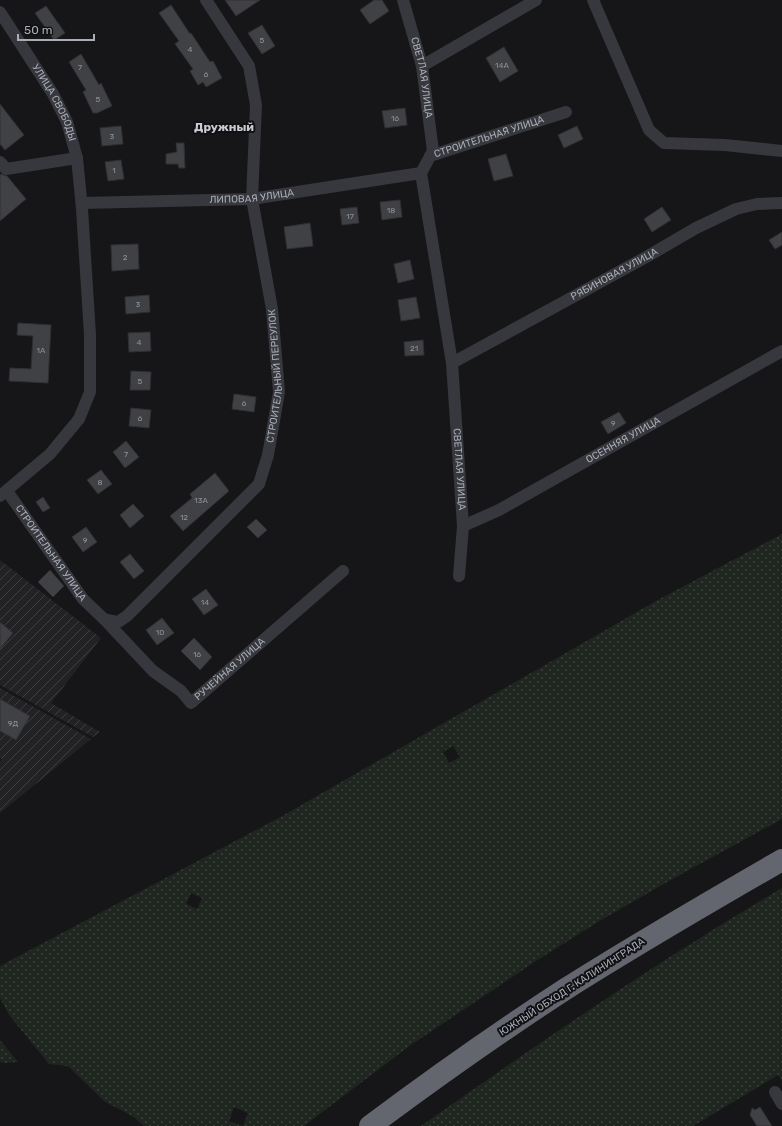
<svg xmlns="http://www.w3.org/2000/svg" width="782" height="1126" viewBox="0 0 782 1126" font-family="Rubik,sans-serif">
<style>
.industrial{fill:url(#industrial-furrows)}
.grass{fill:url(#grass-dots);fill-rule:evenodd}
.building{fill:#404145;stroke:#303034}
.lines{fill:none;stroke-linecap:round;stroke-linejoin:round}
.street{stroke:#37383d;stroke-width:12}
.highway{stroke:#63666e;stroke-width:22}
.labels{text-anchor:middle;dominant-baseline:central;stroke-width:4;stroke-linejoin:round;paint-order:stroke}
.number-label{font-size:8px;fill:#8e929b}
.street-label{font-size:10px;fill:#a8adb8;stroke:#111113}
.quarter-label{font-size:12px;font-weight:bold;fill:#c9ccd4;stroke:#111113}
</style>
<defs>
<pattern id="industrial-furrows" width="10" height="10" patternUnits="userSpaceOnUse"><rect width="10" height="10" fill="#222225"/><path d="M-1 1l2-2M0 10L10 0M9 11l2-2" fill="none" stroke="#3f3f43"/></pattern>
<pattern id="grass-dots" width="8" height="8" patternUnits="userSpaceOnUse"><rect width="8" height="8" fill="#1e261f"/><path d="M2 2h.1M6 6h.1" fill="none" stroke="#3c433d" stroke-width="1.8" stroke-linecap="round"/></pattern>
</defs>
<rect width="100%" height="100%" fill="#161618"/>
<g class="industrial">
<path d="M0 560 101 638 51 703 100 732 93 737 0 685Z"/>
<path d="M0 688 91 739 0 813V762L2 759 0 758Z"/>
</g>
<g class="grass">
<path d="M782 534V819L667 882 601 920 536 961 408 1047 304 1126H144L134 1117 104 1101 70 1068 67 1066 49 1064 9 1015 0 998V966L284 815 656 601ZM453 746 460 757 449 763 443 752ZM191 893 202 898 197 909 186 904ZM234 1107 248 1113 243 1126 229 1121Z"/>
<path d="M782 888V1081L778 1075 693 1126H421C539 1043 658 961 782 888Z"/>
<path d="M0 1040 18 1062 4 1063 0 1062Z"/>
</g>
<g class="building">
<path d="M225 0H260L236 16Z"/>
<path d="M374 0H382L389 11 370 24 360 10Z"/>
<path d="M171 5 190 34 191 33 210 62 213 61 222 78 206 87 203 82 198 85 190 71 193 69 175 44 179 41 159 13Z"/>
<path d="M46 6 65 33 54 40 35 13Z"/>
<path d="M262 25 275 46 262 54 248 33Z"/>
<path d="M504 47 518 71 500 82 486 58Z"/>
<path d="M81 54 99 85 101 83 112 106 97 113H93L83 92 86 90 69 62Z"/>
<path d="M0 104 24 135 5 150 0 144Z"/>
<path d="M405 108 407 125 385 128 382 111Z"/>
<path d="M121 126 123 144 102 146 100 128Z"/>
<path d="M577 126 583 139 564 148 558 135Z"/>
<path d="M176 143H184L185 168H179L178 164H166V154L177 152Z"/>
<path d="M506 154 513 176 494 181 488 159Z"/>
<path d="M121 160 124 179 108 181 105 162Z"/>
<path d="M0 174 7 176 26 199 0 221Z"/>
<path d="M400 200 402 217 382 220 380 202Z"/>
<path d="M357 207 359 223 342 225 340 209Z"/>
<path d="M662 207 671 220 652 232 644 219Z"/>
<path d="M310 223 313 246 287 249 284 227Z"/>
<path d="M782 232V245L775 249 769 240Z"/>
<path d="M138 244 139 269 112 271 111 245Z"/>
<path d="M410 260 414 279 398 283 394 264Z"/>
<path d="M149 295 150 312 126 314 125 297Z"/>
<path d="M416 297 420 318 401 321 398 300Z"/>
<path d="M18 323 51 325 48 383 9 381 10 368 31 369 33 336 17 335Z"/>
<path d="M150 332 151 351 129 352 128 333Z"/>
<path d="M423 340 424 355 405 356 404 342Z"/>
<path d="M131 371 151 372 150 390H130Z"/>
<path d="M234 394 256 397 254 412 232 409Z"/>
<path d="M131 408 151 410 149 428 129 426Z"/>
<path d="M619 412 626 423 608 434 601 422Z"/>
<path d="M126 441 139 457 125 468 113 452Z"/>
<path d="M101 470 112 484 98 494 87 480Z"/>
<path d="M215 473 229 491 183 531 170 516 192 498 190 494Z"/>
<path d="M43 497 50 508 43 512 36 502Z"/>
<path d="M133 504 144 516 130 528 120 515Z"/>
<path d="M256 519 267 530 258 538 247 527Z"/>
<path d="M86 527 97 542 83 552 72 537Z"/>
<path d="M130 554 144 571 134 579 120 562Z"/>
<path d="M50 570 64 586 53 597 38 582Z"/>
<path d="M206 589 218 605 204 615 192 599Z"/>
<path d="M162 618 174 633 157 645 146 630Z"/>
<path d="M0 622 13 633 0 649Z"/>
<path d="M194 638 212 657 200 670 181 651Z"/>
<path d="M0 699 30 716 16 740 0 731Z"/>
<path d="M760 1107 772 1126H757L750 1115 752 1108 755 1110Z"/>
</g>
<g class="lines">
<g class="street">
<path id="s1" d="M403 0 422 66 433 151 421 173"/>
<path d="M593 0 649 130 664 143 725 145 782 151"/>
<path id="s2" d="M0 12 53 94 67 122 77 158 82 209 90 335V392L79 419 50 454 0 496"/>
<path d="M422 66 536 0"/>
<path id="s3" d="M430 156 566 112"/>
<path d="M0 162 6 169 77 158"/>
<path id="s4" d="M421 173 452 363 463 526 459 576"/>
<path id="s5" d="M82 203 252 199 421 173"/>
<path id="s6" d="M452 363 648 256 696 228 736 209 757 204 782 203"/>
<path id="s7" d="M7 491 83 599 104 619 118 622 127 616 259 484 268 455 279 392 272 309 252 199 256 105 249 66 206 0"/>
<path id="s8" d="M463 526 499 510 782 351"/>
<path id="s9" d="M104 619 153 671 181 691 191 703 343 571"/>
<path d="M775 1092 782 1104"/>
</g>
<path class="highway" d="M370 1126C433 1079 498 1033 564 990 635 945 709 902 782 860"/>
</g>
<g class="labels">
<g class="number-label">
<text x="262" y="40">5</text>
<text x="190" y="49">4</text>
<text x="502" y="65">14А</text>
<text x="80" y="67">7</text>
<text x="206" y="74">6</text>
<text x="98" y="99">5</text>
<text x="395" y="118">16</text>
<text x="112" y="136">3</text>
<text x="114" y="170">1</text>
<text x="391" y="210">18</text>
<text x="350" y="216">17</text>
<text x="125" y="257">2</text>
<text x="138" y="304">3</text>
<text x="139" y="342">4</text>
<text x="414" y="348">21</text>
<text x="41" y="350">1А</text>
<text x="140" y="381">5</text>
<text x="244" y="403">6</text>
<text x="140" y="418">6</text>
<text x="613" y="423">9</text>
<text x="126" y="454">7</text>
<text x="100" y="482">8</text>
<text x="201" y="500">13А</text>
<text x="184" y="517">12</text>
<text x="85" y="540">9</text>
<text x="205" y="602">14</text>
<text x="160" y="632">10</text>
<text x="197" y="654">16</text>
<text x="13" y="723">9Д</text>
</g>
<g class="street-label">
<text stroke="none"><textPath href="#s1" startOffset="80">СВЕТЛАЯ УЛИЦА</textPath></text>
<text stroke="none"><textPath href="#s2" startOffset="106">УЛИЦА СВОБОДЫ</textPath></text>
<text stroke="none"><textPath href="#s3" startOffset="62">СТРОИТЕЛЬНАЯ УЛИЦА</textPath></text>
<text stroke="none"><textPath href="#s5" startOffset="170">ЛИПОВАЯ УЛИЦА</textPath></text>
<text stroke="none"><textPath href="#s6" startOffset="185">РЯБИНОВАЯ УЛИЦА</textPath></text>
<text stroke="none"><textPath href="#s7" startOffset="483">СТРОИТЕЛЬНЫЙ ПЕРЕУЛОК</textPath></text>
<text stroke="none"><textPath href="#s8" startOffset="182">ОСЕННЯЯ УЛИЦА</textPath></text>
<text stroke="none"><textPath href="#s4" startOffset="299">СВЕТЛАЯ УЛИЦА</textPath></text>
<text stroke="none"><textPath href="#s7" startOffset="76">СТРОИТЕЛЬНАЯ УЛИЦА</textPath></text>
<text stroke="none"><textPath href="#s9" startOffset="173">РУЧЕЙНАЯ УЛИЦА</textPath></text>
<text transform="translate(572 987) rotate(-33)">ЮЖНЫЙ ОБХОД Г. КАЛИНИНГРАДА</text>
</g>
<g class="quarter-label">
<text x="224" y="127">Дружный</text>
</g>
</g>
<path d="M18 34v6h76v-6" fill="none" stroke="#a8adb8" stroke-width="2"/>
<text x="24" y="34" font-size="12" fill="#a8adb8" stroke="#111113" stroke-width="3" paint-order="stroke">50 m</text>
</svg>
